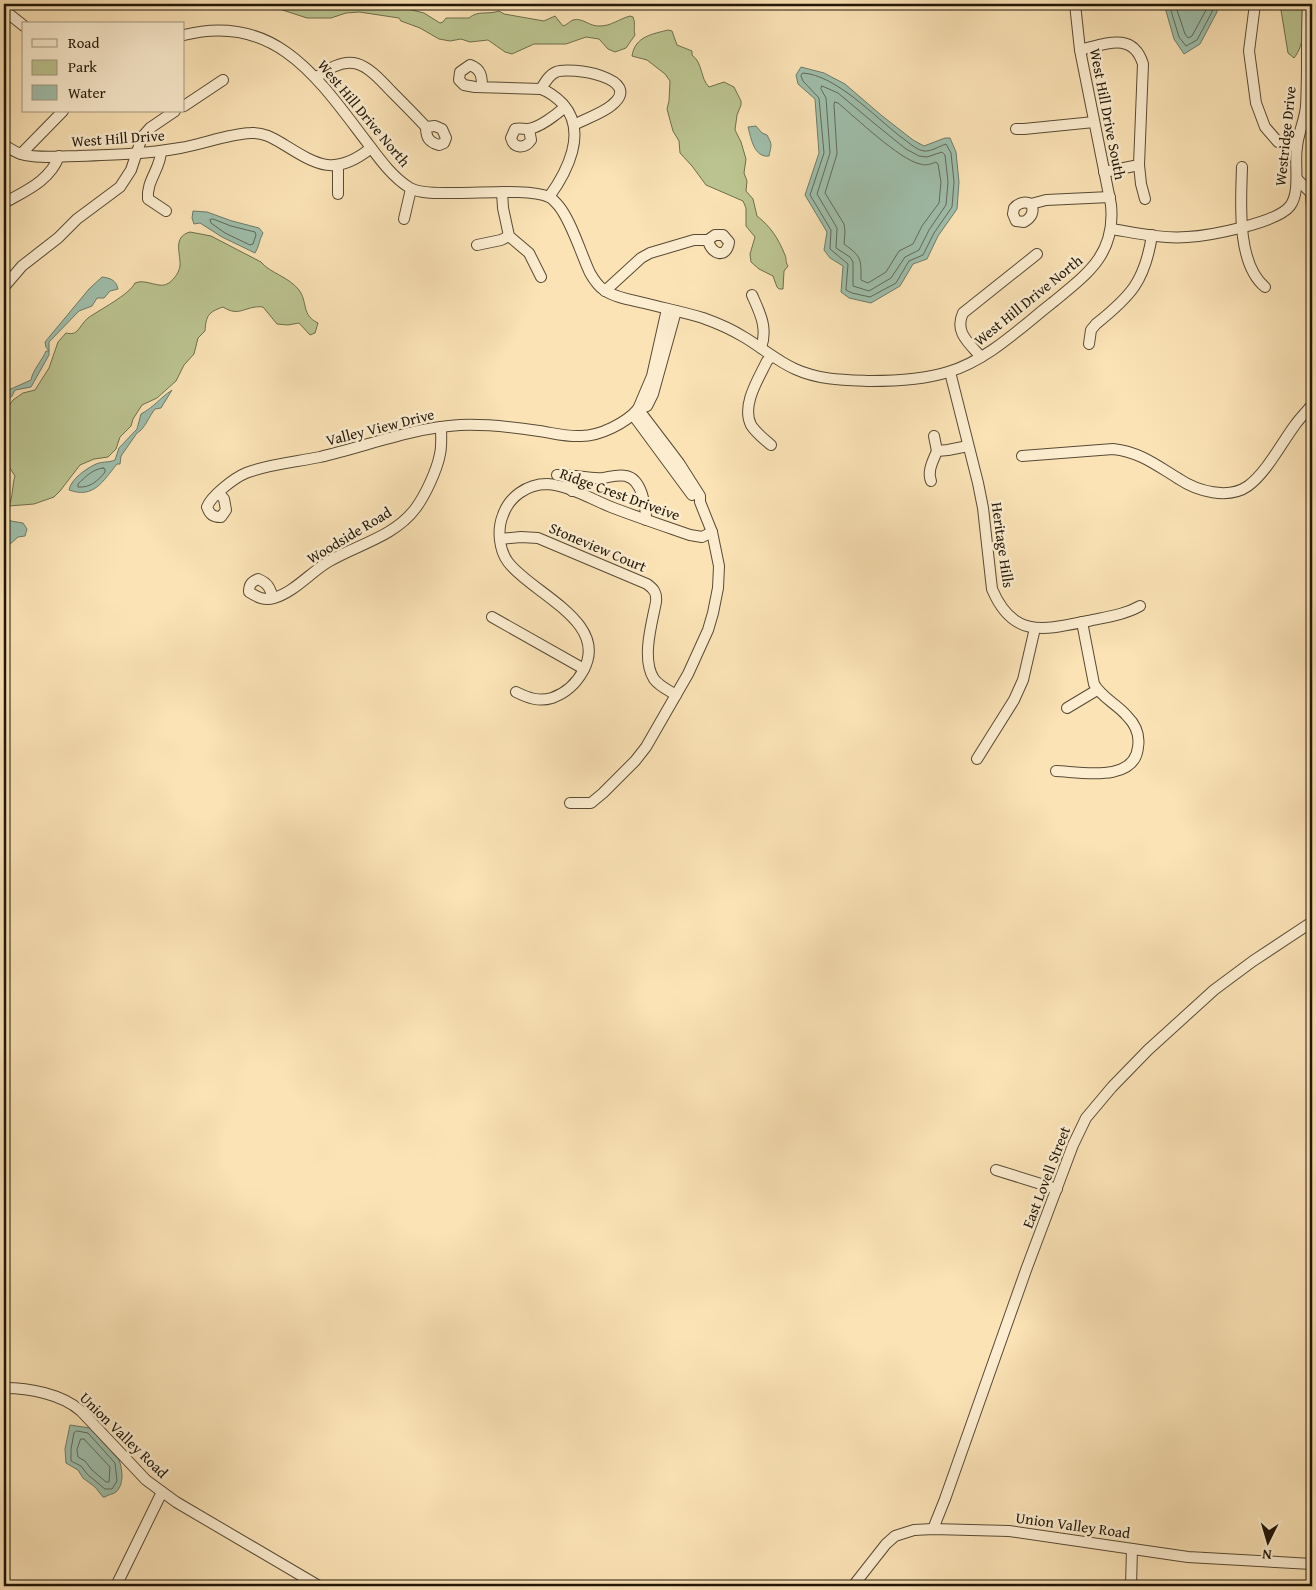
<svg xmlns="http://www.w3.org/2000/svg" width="1316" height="1590" viewBox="0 0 1316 1590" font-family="'Gentium Book Plus',serif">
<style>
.green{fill:#bbc490;stroke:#6e6e4c}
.water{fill:#9fbeab;stroke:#6d7b6a}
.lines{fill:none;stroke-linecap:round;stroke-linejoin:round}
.shore{stroke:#606a5a;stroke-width:1}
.minor-casing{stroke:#584a34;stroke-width:12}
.minor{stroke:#fcedd0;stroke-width:10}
.labels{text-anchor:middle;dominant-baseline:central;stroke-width:5;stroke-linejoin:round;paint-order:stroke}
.street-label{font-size:15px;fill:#211708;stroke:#fcedd0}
</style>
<rect width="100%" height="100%" fill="#fbe3b6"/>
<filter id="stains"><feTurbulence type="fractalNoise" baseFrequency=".004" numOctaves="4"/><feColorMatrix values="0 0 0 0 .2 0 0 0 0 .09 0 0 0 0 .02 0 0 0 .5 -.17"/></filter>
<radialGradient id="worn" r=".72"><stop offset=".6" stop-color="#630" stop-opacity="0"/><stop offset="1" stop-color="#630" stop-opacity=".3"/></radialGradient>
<g class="green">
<path d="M264 4H388L424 13 440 23 443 22 446 18H469C478 10 488 15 499 11L504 14 544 21 555 16 563 26C567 25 570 21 573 20 582 17 590 27 600 26 611 26 619 19 630 16L633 17C636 24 633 29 635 35L626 48 615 52 608 49 599 39 586 37 566 44H534L512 54 505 52 488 40 470 42 461 39 450 41 439 39 420 28 401 21 399 18 359 12 346 13 331 18H307Z"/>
<path d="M1280 4H1303C1303 22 1306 43 1294 58L1288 53Z"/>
<path d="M668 30 672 31 677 45 692 51V55C703 63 700 78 709 87L724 82 734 87 741 101V105L737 115 735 130 741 142 746 159 744 173 747 181 746 191 753 199 757 216C771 227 778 238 785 255 787 260 785 261 788 266L784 271 783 289H779L777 287 773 276 759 269 751 262 750 254 755 237 746 226V208L743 201 706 185 692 166 680 153 679 141 673 131 667 109 669 101 670 81 665 74 647 60 632 56C635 36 653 34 668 30Z"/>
<path d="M190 232 211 236 261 262C270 273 289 277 299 290 308 302 301 315 318 323L315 333 310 335 299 323 288 325 277 324 263 307C245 305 240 318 223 307 208 312 206 316 205 331L198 338 194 354 184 365 176 381 157 398 142 405 133 419 131 426 120 437 116 449 108 457 94 459 80 465 60 491 54 497 34 504 9 506C13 496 12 486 15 476L4 459V421L8 414V407L13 400 23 393 35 390 49 368 58 342 66 333C70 334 74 334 77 331 81 327 83 322 88 318 99 310 129 295 135 283 146 278 160 290 169 283 174 279 179 273 180 266 181 254 172 237 190 232Z"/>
</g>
<g class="water">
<path d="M1164 4H1217V12L1200 44 1184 54 1174 39Z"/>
<path d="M801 67 824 73 845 84 881 115 913 140 924 146 945 138H950L956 152 959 182 957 209 938 236 927 259 913 264 900 286 871 303 849 298 841 292 843 266 830 258 824 250 827 232 805 195 819 153 815 99 798 84 796 75Z"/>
<path d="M756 126 762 133 767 135C773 146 771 145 769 156 754 158 751 138 748 127Z"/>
<path d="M193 211 207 212 232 221 259 228 263 233C259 240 259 247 255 253L222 237 200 223 194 224 192 218Z"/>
<path d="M102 277C110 278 116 280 118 289L110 291 104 298H97L92 306 79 311 49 342V355L31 387 15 390 12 396 4 403V392L31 380C33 369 42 361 46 351H49L46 347 45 342 89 289Z"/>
<path d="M172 390 161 408 155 409C149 416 145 429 137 433L121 456 120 464H117C103 481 94 499 69 490 71 479 86 469 94 465 101 461 108 463 115 460L119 448 137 429 141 414C154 407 160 398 172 390Z"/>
<path d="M4 514H8V518L11 521 23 523 27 529 25 536 18 537 8 546 4 543Z"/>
<path d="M70 1425 90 1428 119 1460C123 1470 124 1485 116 1492 112 1495 109 1494 105 1497H103L95 1487 83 1478 78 1470 66 1463 65 1449Z"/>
</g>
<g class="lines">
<g class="shore">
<path d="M1169 4 1179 37 1186 46 1197 40 1212 12V4"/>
<path d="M1175 4 1185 34 1188 38 1192 36 1206 10V4"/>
<path d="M803 73C836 75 875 117 901 137 907 141 916 150 924 151 930 152 940 146 946 144L951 153 954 182 952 207 934 233 923 255 909 261 896 283 870 297 852 293 846 290 848 264 830 249 831 230 810 195 824 153 819 98 803 81 801 76Z"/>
<path d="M822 86 838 93 875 124 906 149 919 156 927 157 942 152 945 155 948 182 946 205 929 230 919 250 905 257 891 278 869 291 853 286V262L850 257 836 248 837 228 817 194 830 153 826 98 821 89Z"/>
<path d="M835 102 838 103C855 117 900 160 920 164 926 166 931 164 936 162L938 164 941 182 939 203 922 226 913 244 899 251 886 272 868 283 861 280C861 259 862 257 844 244L845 232 844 224 825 193 837 154 834 105Z"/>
<path d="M213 219 231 226 255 232 256 235 253 244 250 245 225 233 211 223 210 220Z"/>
<path d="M103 468 105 469V472C98 481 90 488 78 487V484C85 477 93 469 103 468Z"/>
<path d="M77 1431 88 1433 115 1463 117 1481 112 1489H105L87 1474 81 1466 71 1461V1449L74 1433Z"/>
<path d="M81 1439H84L110 1467 109 1482H106L92 1470 85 1461 78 1457 77 1450Z"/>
</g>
<g class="minor-casing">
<g id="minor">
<path d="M1255 4 1249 51 1256 103 1265 127 1278 142 1297 147"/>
<path d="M4 10 24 26"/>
<path d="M184 35C275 12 318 78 366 141 378 157 392 177 410 188 421 194 439 193 451 193 475 194 529 188 549 197 552 198 555 202 558 205 571 220 581 254 590 273 594 280 598 286 604 290 616 298 631 300 644 303 663 308 683 312 703 318 717 323 731 329 744 337 761 347 777 361 795 369 819 380 844 380 870 381 896 381 923 380 948 372 988 360 1020 328 1052 303 1086 275 1116 255 1111 205L1080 50 1075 4"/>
<path d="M1080 50C1105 44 1133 31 1143 64L1139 165 1104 172"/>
<path d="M317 77C351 51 365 63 391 91 403 103 415 115 426 127 426 138 429 142 439 145L444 143 446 138 442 129 435 126 426 127"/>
<path d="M482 87C482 76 481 69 470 65L460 72 459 80 464 85 475 87 541 89C550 92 556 97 563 104 588 132 567 172 549 197"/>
<path d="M541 89C545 82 549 75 556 72 570 66 645 78 612 105 603 113 585 119 574 125"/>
<path d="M184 106 223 80"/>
<path d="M529 129 531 140C525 149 514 149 511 138L515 129C520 128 523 129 527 129 538 129 557 114 565 107"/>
<path d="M1016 129H1024L1094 122"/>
<path d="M4 145C9 148 15 152 21 154 38 159 60 156 78 156 112 155 146 154 180 148 204 144 227 134 251 133 263 132 273 138 283 144 317 165 335 177 371 148"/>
<path d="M161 151C161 168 146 181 148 199L166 211"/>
<path d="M21 154 63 111"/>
<path d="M1139 165 1141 184 1145 199"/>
<path d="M338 166V194"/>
<path d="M1242 167C1241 201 1236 263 1265 287"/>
<path d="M1298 180 1311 193 1312 207"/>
<path d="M502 192 503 208 509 236 529 253 541 277"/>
<path d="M4 203C25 191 50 181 59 156"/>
<path d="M1031 204C1035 212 1031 218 1024 222L1016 221 1013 214 1014 208C1018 203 1025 201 1031 204L1046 200 1110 197"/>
<path d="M404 219 411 189"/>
<path d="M1112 229C1136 233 1162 239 1187 237 1209 236 1277 223 1290 206 1301 192 1294 163 1297 147 1298 133 1305 120 1306 106 1308 72 1306 38 1308 4"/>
<path d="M477 245 501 240 509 236"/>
<path d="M4 287 22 266 58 238 77 219 120 187 131 170 142 137 150 128 175 111"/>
<path d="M605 291 641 258 650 253 694 240H708L715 235H723L729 242C727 259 711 255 708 240"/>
<path d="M752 295C760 313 768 328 761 348"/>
<path d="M667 309 652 376 638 409 647 406 653 394 676 311"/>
<path d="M1089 344 1091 330 1096 324C1131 296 1145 281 1152 235"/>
<path d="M981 357C969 343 954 332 963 313L1037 254"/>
<path d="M950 372 978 483 983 508 992 589C1013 639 1044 630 1088 621 1106 617 1124 615 1140 606"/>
<path d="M633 415 692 495"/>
<path d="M934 436 937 451"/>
<path d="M771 445C764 439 756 433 751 425 741 405 759 378 767 361L772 356"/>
<path d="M1022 456 1113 449C1140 452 1156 465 1179 479 1197 491 1228 500 1248 486 1266 473 1281 444 1295 425 1300 418 1306 412 1312 405"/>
<path d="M557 475 575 476"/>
<path d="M931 481C927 471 933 461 937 451L948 450 968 446"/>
<path d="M572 491 575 476C584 477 594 479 603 478 610 477 618 474 626 476 642 479 646 507 646 520"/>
<path d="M219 493 224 499 226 510 221 517C213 517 210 515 207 507 211 496 234 478 246 473 269 464 296 462 320 457 367 446 411 428 460 425 487 424 513 427 539 431 553 433 567 437 581 436 600 436 626 423 638 409L679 463 700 496V502L712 532 719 566 718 588 713 613 708 630 688 674 646 747 635 761 603 793 591 803H570"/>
<path d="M500 539 521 537 538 538 647 584C654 589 657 593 656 602 652 623 641 659 654 679 659 686 668 690 676 695"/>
<path d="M273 598C270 588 268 583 258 579 251 582 249 585 249 592 257 597 264 601 274 598 294 592 310 573 328 562 356 545 394 537 415 509 425 496 437 470 440 454 442 445 441 436 441 427"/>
<path d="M492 617 584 669"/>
<path d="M516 692C528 698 539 702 552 698 566 693 576 684 583 671 611 622 531 593 508 562 499 550 497 529 503 515 509 497 527 484 547 484 568 485 591 499 611 507 637 517 664 526 690 535L702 537 712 532"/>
<path d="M1067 708 1097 690"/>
<path d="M977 759 1014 700 1023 680 1035 628"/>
<path d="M1056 771C1081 772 1135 783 1138 747 1140 735 1136 725 1127 716 1117 704 1102 698 1094 684L1082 622"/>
<path d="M996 1170 1057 1189"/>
<path d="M4 1388C29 1388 62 1394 81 1411L146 1480 176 1502 319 1586"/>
<path d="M933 1529 945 1499 1026 1270 1073 1145 1086 1118 1112 1087 1148 1050 1214 990 1253 961 1312 922"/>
<path d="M116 1586 162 1492"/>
<path d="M853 1586 886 1544 895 1536 914 1530 933 1529 1009 1531 1188 1557 1312 1564"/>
<path d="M1131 1586 1132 1549"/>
</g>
</g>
<use href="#minor" class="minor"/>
</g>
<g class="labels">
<g class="street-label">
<text transform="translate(364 113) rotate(50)">West Hill Drive North</text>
<text transform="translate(1108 114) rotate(79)">West Hill Drive South</text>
<text transform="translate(1285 136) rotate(-84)">Westridge Drive</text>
<text transform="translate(118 138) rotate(-4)">West Hill Drive</text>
<text transform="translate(1028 300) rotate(-39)">West Hill Drive North</text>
<text transform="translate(380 427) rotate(-14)">Valley View Drive</text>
<text transform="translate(620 494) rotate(20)">Ridge Crest Driveive</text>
<text transform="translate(349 535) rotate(-31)">Woodside Road</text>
<text transform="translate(1003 545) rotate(82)">Heritage Hills</text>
<text transform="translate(598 547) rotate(23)">Stoneview Court</text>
<text transform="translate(1046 1177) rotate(-69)">East Lovell Street</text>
<text transform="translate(124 1435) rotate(44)">Union Valley Road</text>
<text transform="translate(1073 1525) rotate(8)">Union Valley Road</text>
</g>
</g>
<rect width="1316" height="1590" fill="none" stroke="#fbe3b6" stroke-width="20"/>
<rect x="5" y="5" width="1306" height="1580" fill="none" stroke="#211708" stroke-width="2.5"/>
<rect x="10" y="10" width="1296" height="1570" fill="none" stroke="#211708"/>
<rect x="22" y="22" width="162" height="90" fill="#fcedd0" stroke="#a49780"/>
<rect x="32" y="39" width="25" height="8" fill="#fcedd0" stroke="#a49780"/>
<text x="68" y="48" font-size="15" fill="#211708">Road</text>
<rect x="32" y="60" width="25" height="15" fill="#bbc490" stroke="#a49780"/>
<text x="68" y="72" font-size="15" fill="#211708">Park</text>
<rect x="32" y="85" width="25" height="15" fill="#9fbeab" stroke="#a49780"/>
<text x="68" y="98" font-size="15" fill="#211708">Water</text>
<g transform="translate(1268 1542) rotate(185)" stroke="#fcedd0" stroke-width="4" paint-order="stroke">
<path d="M0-4L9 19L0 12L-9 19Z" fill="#211708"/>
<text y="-8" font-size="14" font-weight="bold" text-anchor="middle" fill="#211708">N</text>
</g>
<rect width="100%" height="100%" filter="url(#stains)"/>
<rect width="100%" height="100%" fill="url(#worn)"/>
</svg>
